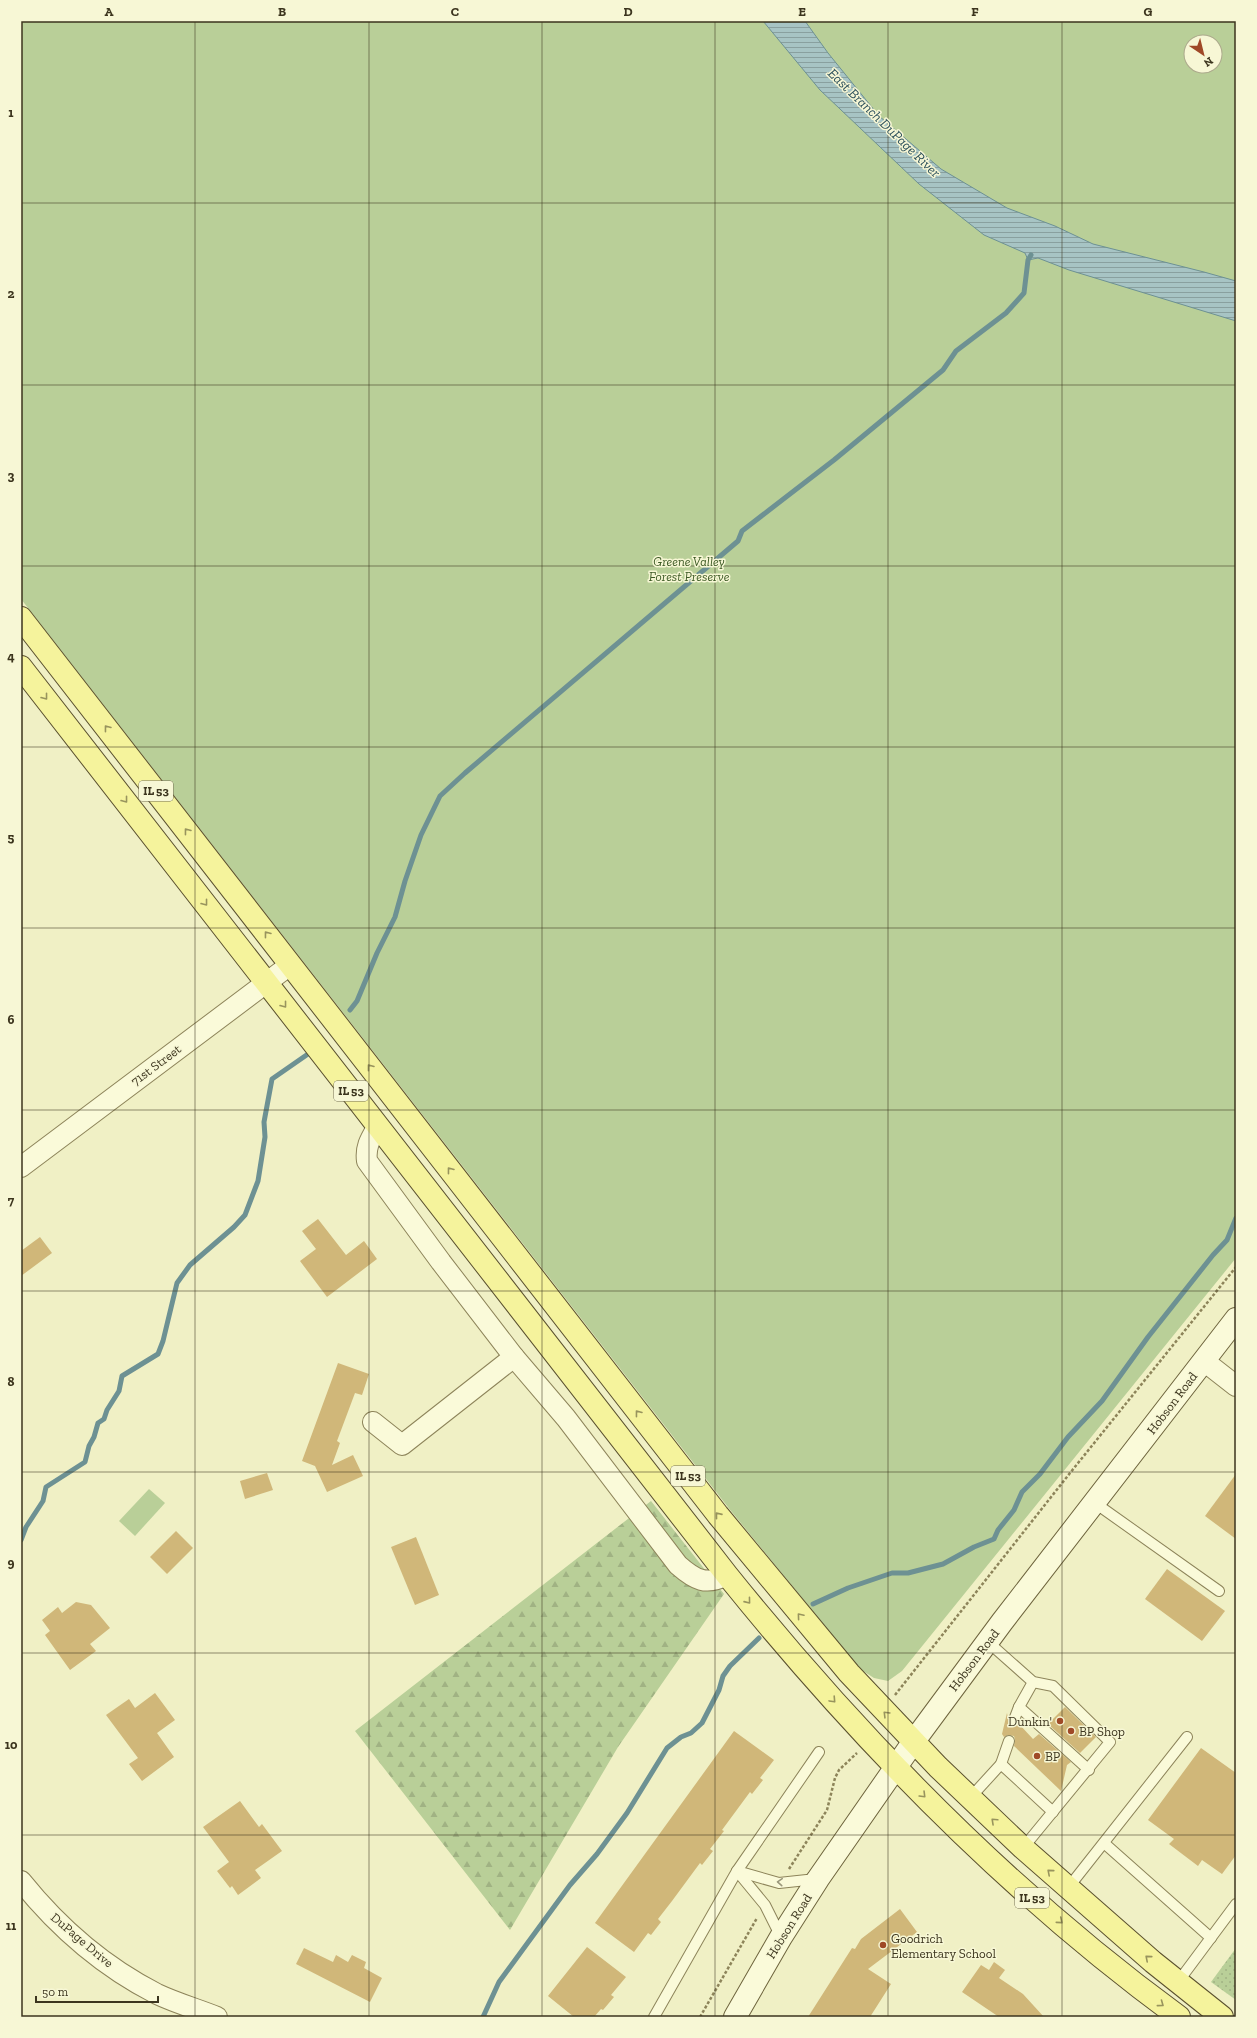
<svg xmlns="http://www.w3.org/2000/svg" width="1257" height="2038" viewBox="0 0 1257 2038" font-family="'Zilla Slab',serif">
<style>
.grass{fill:url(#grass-dots)}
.forest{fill:url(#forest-firs)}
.park{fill:#b9cf98;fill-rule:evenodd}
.water{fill:url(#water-rules);stroke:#6d9193}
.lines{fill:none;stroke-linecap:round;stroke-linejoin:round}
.stream{stroke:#6d9193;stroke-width:5}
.building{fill:#d0b779}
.lane-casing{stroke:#8d845a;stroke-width:12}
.street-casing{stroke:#8d845a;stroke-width:22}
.secondary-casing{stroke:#6e643d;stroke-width:24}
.primary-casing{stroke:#5a502e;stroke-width:24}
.path{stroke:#8d845a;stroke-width:2.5;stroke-dasharray:3 2;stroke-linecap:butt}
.lane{stroke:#fafad9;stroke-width:10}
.street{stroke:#fafad9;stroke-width:20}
.secondary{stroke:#fafad9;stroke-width:22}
.primary{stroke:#f5f39c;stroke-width:22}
.oneway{stroke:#98945d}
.oneway2{stroke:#9b987c}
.grid{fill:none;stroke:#3c351e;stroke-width:1;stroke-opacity:0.55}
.poi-dot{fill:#9f4927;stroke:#f7f7d5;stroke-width:1.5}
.labels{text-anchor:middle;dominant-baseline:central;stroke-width:3;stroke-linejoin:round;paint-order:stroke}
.shield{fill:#f7f7d5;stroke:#746f55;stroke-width:1}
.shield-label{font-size:12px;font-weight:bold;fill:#3c351e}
.park-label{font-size:13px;font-style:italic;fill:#3c5924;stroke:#f7f7d5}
.street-label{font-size:13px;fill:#3c351e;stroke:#f7f7d5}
.poi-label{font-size:13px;fill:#3c351e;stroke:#f7f7d5;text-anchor:start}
.water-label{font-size:14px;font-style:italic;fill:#2d515c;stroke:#f7f7d5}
.neatline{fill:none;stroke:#3c351e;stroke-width:1.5}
.grid-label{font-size:13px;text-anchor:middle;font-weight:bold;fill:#3c351e}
</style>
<defs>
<pattern id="grass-dots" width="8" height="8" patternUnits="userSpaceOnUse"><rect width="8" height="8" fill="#b9cf98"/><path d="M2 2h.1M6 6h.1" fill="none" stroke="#a0b283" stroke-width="1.8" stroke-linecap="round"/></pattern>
<pattern id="forest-firs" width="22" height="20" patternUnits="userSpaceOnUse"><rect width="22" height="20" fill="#b9cf98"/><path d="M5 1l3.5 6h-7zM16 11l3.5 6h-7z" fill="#a0b283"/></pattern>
<pattern id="water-rules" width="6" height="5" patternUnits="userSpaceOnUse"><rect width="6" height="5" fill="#a7c4c4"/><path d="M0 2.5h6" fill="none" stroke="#89a09f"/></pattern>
</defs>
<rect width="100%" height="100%" fill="#f0f0c5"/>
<path class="grass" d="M1236 1948V2000L1211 1982Z"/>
<path class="forest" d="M651 1501 724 1594 618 1747 510 1930 355 1731Z"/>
<g class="park">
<path d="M21 21H1236V1258L902 1671 888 1681 874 1678 860 1669 731 1511 21 599ZM1191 42H1215V66H1191Z"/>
<path d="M149 1489 165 1503 135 1536 119 1521Z"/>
</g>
<path class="water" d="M763 21H805L828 53 879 116 941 169 1007 208 1055 226 1093 244 1204 272 1236 281V321L1069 270 1038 258 1028 260 1025 253 984 235 919 184 820 90Z"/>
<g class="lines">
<g class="stream">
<path d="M350 1010 357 1001 377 953 395 917 405 881 421 835 440 796 465 773 738 541 742 531 834 460 943 370 956 351 1006 313 1024 293 1028 260 1031 255"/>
<path d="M21 1540 26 1527 43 1501 46 1487 85 1462 89 1446 94 1437 98 1423 104 1419 107 1410 119 1391 122 1376 158 1354 163 1341 177 1283 190 1265 234 1227 245 1215 258 1181 265 1137 264 1122 272 1079 308 1054"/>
<path d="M813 1604 848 1588 892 1573H908L943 1564 974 1547 994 1539 998 1530 1014 1510 1022 1492 1040 1474 1068 1437 1102 1401 1148 1337 1213 1255 1227 1240 1236 1218"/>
<path d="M483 2017 499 1982 570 1885 597 1854 627 1813 667 1748 681 1737 691 1733 702 1723 719 1690 723 1676 730 1666 759 1638"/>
</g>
</g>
<g class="building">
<path d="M318 1219 346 1255 364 1241 377 1259 327 1297 300 1261 316 1249 302 1231Z"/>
<path d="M40 1237 52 1253 21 1276V1251Z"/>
<path d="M338 1363 369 1374 362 1395 355 1393 337 1441 340 1443 332 1465 353 1455 363 1476 327 1492 315 1466 302 1461Z"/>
<path d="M267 1473 273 1490 245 1499 240 1481Z"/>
<path d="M1236 1474V1539L1205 1516Z"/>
<path d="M176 1531 193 1548 167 1574 150 1557Z"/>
<path d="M416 1537 439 1595 415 1605 391 1547Z"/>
<path d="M1167 1569 1225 1611 1202 1641 1145 1599Z"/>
<path d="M76 1602 91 1605 110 1628 90 1644 96 1651 70 1670 45 1635 50 1631 42 1620 58 1607 62 1613Z"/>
<path d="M155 1693 175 1720 157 1733 174 1757 142 1781 129 1764 138 1758 106 1715 129 1699 135 1708Z"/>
<path d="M1065 1707 1096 1737 1080 1753 1048 1724Z"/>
<path d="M1007 1713 1009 1724 1015 1726 1019 1724 1033 1739 1039 1734 1071 1762 1067 1765 1061 1791 1014 1746 1015 1740 1014 1736 1008 1735 1004 1737 1002 1734Z"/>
<path d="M734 1731 774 1760 760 1778 763 1780 752 1794 750 1792 722 1830 724 1831 710 1849 713 1851 702 1865 700 1863 672 1901 658 1919 661 1922 651 1935 648 1933 634 1952 595 1923Z"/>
<path d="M1201 1748 1236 1773V1855L1222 1874 1202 1860 1198 1866 1169 1844 1174 1839 1148 1820Z"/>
<path d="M240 1801 259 1827 262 1824 282 1851 255 1870 261 1878 238 1895 232 1886 230 1888 217 1871 229 1862 203 1827Z"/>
<path d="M900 1909 917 1932 868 1969 891 1984 870 2017H808L852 1948 855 1949 861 1939Z"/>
<path d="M587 1947 626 1977 611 1995 614 1997 603 2010 601 2009 594 2017H574L548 1996Z"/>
<path d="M304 1948 333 1962 336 1955 348 1962 352 1955 366 1962 364 1968 382 1978 370 2002 296 1964Z"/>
<path d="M994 1962 1005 1970 999 1978 1023 1994 1044 2017H999L962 1992 981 1965 989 1970Z"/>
</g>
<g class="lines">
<g class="lane-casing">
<g id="lane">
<path d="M1095 1503 1219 1591"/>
<path d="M988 1642 1033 1682 1053 1686 1110 1742 1023 1848"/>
<path d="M1033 1682 1019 1707 1089 1770"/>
<path d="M1014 1720 1019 1707"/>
<path d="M1001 1764 1009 1741"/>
<path d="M970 1798 1001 1764 1053 1812"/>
<path d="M1104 1843 1211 1938"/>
<path d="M737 1871 779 1883 816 1879"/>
<path d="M737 1871 765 1905 781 1937"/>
<path d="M1068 1888 1187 1737"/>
<path d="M1178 1982 1236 1904"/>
<path d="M654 2017 737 1871 819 1752"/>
</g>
</g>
<g class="street-casing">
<g id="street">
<path d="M378 1126C371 1138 365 1146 367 1161L441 1262 514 1357 566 1418 678 1565C695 1580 706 1586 727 1575"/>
<path d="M21 1167 290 965"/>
<path d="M1204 1361 1236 1386"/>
<path d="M373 1422 402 1445 514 1357"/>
<path d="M21 1881C58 1927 104 1967 157 1994 176 2003 197 2009 217 2017"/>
</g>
</g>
<g class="secondary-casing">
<path id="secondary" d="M735 2017 781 1937 818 1879 914 1741 1002 1622 1236 1319"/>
</g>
<g class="primary-casing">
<g id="primary">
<path d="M21 618 718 1515 849 1673 938 1767 1023 1848 1153 1962 1222 2017"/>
<path d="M21 667 727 1575C859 1739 1008 1892 1179 2017"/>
</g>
</g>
<g class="path">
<path d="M895 1695 1070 1473 1236 1267"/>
<path d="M789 1869 827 1810 835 1778 839 1770 857 1753"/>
<path d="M700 2017 757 1918"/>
</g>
<use href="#lane" class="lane"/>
<use href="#street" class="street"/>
<use href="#secondary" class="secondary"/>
<use href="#primary" class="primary"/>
</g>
<defs><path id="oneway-chevron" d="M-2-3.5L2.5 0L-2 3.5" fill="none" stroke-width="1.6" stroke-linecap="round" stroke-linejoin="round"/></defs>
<g class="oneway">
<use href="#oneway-chevron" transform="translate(45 697) rotate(52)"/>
<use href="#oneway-chevron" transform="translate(107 728) rotate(-128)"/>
<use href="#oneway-chevron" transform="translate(125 800) rotate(52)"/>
<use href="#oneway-chevron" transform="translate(187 831) rotate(-128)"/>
<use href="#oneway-chevron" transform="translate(205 903) rotate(52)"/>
<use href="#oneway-chevron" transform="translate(267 934) rotate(-128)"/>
<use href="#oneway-chevron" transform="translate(284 1005) rotate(52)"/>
<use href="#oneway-chevron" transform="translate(370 1067) rotate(-128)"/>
<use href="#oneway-chevron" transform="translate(450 1170) rotate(-128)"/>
<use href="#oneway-chevron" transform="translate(638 1413) rotate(-128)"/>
<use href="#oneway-chevron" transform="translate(718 1515) rotate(-129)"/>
<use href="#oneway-chevron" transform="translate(748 1601) rotate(51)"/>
<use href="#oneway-chevron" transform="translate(800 1616) rotate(-130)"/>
<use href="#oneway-chevron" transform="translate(833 1700) rotate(47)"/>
<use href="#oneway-chevron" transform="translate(886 1714) rotate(-135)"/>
<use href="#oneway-chevron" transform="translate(923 1795) rotate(45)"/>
<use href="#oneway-chevron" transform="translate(994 1821) rotate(-137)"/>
<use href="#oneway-chevron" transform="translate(1050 1872) rotate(-139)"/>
<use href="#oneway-chevron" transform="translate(1060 1921) rotate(40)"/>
<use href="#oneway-chevron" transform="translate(1148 1958) rotate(-139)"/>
<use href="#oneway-chevron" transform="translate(1161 2004) rotate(36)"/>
</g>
<use class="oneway2" href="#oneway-chevron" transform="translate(780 1882) rotate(-176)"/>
<path class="grid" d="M195 21V2017M369 21V2017M542 21V2017M715 21V2017M888 21V2017M1062 21V2017M21 203H1236M21 385H1236M21 566H1236M21 747H1236M21 928H1236M21 1110H1236M21 1291H1236M21 1472H1236M21 1653H1236M21 1835H1236"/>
<g class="poi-dot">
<circle cx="1060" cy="1721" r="4"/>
<circle cx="1071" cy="1731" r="4"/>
<circle cx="1037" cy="1756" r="4"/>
<circle cx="883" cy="1945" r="4"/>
</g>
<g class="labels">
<g class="shield">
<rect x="139" y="781" width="34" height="20" rx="3"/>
<rect x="334" y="1081" width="34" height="20" rx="3"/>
<rect x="671" y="1466" width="34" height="20" rx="3"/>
<rect x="1015" y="1888" width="34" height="20" rx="3"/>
</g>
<g class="shield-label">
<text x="156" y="791">IL 53</text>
<text x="351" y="1091">IL 53</text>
<text x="688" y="1476">IL 53</text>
<text x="1032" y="1898">IL 53</text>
</g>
<g class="park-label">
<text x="689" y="561">Greene Valley<tspan x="689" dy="15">Forest Preserve</tspan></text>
</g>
<g class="street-label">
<text transform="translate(156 1065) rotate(-37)">71st Street</text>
<text transform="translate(1172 1403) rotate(-53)">Hobson Road</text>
<text transform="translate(974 1660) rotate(-53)">Hobson Road</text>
<text transform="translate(789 1926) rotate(-58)">Hobson Road</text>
<text transform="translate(82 1940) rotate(40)">DuPage Drive</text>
</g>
<g class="poi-label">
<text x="1052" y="1721" text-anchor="end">Dunkin'</text>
<text x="1079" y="1731">BP Shop</text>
<text x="1045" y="1756">BP</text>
<text x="891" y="1938">Goodrich<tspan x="891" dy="15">Elementary School</tspan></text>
</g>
<g class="water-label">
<text transform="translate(884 123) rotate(44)">East Branch DuPage River</text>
</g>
</g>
<rect width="1257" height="2038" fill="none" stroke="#f7f7d5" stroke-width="44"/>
<g transform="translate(1203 54) rotate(145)"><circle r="19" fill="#f7f7d5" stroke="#aca98c"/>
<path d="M0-3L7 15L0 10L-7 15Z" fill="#9f4927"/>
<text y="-6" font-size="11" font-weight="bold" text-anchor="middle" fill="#3c351e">N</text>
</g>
<path d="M36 1996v6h122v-6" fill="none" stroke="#3c351e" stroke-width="2"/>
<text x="42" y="1996" font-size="12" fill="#3c351e" stroke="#f7f7d5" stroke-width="3" paint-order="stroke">50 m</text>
<rect x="22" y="22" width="1213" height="1994" class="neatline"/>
<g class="grid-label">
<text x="109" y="16">A</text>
<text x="282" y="16">B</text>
<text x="455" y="16">C</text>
<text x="628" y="16">D</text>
<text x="802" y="16">E</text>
<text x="975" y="16">F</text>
<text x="1148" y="16">G</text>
<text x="11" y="117">1</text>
<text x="11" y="298">2</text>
<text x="11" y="480">3</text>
<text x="11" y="661">4</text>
<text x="11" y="842">5</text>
<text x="11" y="1024">6</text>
<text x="11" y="1205">7</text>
<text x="11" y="1386">8</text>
<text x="11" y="1567">9</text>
<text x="11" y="1749">10</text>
<text x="11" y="1930">11</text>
</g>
</svg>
